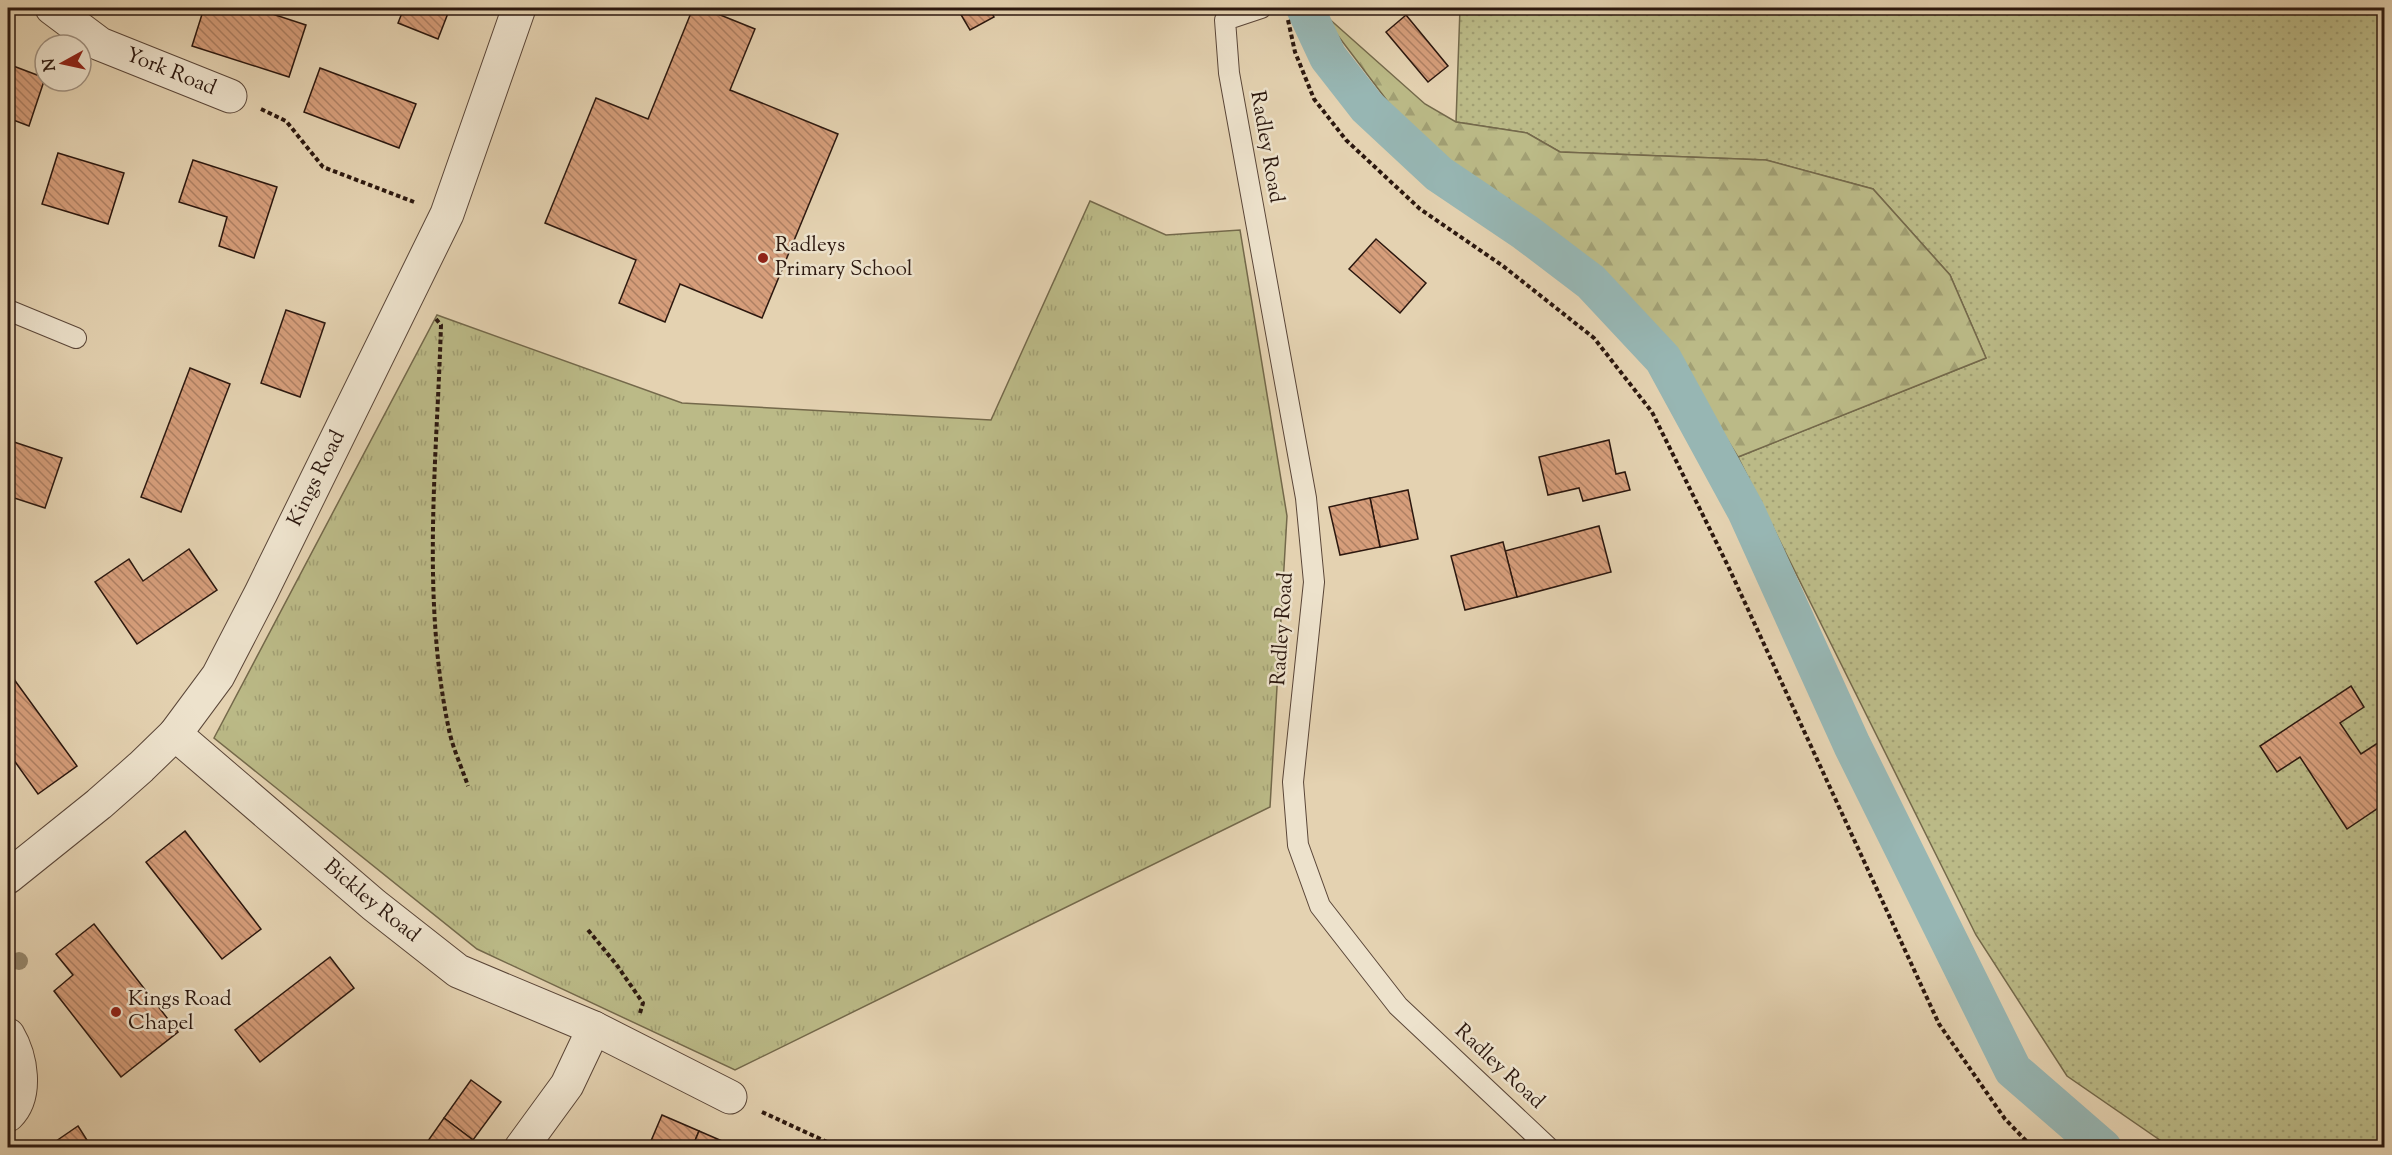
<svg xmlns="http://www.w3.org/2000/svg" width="2392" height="1155" viewBox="0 0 2392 1155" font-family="'Sorts Mill Goudy',serif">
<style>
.grass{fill:url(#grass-dots);stroke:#74694b;stroke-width:1.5}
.forest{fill:url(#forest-firs);stroke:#74694b;stroke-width:1.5}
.park{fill:url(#park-tufts);stroke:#74694b;stroke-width:1.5}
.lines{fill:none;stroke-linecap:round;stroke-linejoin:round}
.canal{stroke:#97b6b3;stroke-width:38}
.building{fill:url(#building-back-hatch);stroke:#2c180f;stroke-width:1.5}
.service-casing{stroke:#5a4638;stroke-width:22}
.minor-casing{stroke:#5a4638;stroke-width:35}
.path{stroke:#2c180f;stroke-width:4;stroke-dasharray:4.5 3;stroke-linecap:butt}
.service{stroke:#ede2cc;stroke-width:20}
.minor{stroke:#ede2cc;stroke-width:33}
.tree{fill:#96876c}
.poi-dot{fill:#8f2418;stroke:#ede2cc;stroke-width:2}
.labels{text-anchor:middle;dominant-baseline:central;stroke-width:5;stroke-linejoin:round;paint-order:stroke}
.street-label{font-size:21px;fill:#2c180f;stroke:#ede2cc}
.poi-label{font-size:21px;fill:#2c180f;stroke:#ede2cc;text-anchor:start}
</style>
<defs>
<pattern id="grass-dots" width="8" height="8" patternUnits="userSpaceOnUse" patternTransform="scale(1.5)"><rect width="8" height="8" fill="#bbba87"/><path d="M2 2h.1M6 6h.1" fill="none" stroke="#a19f73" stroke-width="1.8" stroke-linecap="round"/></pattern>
<pattern id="forest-firs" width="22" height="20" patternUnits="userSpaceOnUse" patternTransform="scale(1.5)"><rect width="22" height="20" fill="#bbba87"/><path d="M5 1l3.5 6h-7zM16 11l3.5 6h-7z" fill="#a19f73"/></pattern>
<pattern id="park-tufts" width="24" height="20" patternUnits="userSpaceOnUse" patternTransform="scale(1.5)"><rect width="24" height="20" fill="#bbba87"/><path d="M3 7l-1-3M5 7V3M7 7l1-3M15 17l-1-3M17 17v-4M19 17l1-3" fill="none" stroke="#a19f73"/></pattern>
<pattern id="building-back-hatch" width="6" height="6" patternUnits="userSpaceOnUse" patternTransform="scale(1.5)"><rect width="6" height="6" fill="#d69e7b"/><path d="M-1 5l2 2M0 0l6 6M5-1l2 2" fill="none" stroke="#ae8063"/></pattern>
</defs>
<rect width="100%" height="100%" fill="#e4d2b1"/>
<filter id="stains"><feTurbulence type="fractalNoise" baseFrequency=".00333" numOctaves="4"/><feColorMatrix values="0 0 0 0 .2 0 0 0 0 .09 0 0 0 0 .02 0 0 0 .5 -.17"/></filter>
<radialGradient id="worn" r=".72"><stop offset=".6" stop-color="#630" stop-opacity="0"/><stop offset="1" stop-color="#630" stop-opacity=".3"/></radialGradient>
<path class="grass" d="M1460 8H2384V1145L2381 1148 2170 1147 2067 1076 1976 935 1738 457 1986 358 1950 275 1873 189 1766 160 1560 152 1527 133 1456 122Z"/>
<path class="forest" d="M1317 8 1425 104 1456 122 1527 133 1560 152 1766 160 1873 189 1950 275 1986 358 1738 457 1668 345 1608 277 1432 160Z"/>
<path class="park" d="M1090 201 1166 235 1240 230 1287 516 1270 807 735 1070 477 949 214 738 437 315 682 403 991 420Z"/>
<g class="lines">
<path class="canal" d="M1305 8 1328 57 1367 107 1439 174 1525 232 1591 282 1663 359 1746 511 1852 745 2013 1070 2103 1148"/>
</g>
<g class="building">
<path d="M204 8H254L306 25 289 77 192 46Z"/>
<path d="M404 8H450L438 39 398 23Z"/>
<path d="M693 8H703L755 29 730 90 838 134 762 318 680 284 665 322 619 303 636 260 545 223 596 98 648 119Z"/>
<path d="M957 8H989L994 17 970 30Z"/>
<path d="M1406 15 1448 66 1428 82 1386 32Z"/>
<path d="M8 64 45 78 29 126 8 118Z"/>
<path d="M320 68 416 104 399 148 304 112Z"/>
<path d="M58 153 124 173 108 224 42 204Z"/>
<path d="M193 160 277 187 254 258 219 246 227 217 179 202Z"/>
<path d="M1376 239 1426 283 1400 313 1349 269Z"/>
<path d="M286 310 325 323 300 397 261 383Z"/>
<path d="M190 368 230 384 181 512 141 497Z"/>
<path d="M8 440 62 458 45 508 8 496Z"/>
<path d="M1609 440 1616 474 1625 472 1630 490 1583 501 1579 488 1548 495 1539 457Z"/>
<path d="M1408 490 1418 539 1380 547 1370 498Z"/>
<path d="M1370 498 1380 547 1340 555 1329 507Z"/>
<path d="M1599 526 1611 572 1517 597 1505 551Z"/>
<path d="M1503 542 1517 597 1465 610 1451 556Z"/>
<path d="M189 549 217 590 137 644 95 582 129 559 143 581Z"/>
<path d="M8 671 77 766 38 794 8 752Z"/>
<path d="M2351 686 2364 707 2340 723 2361 754 2384 739V804L2347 829 2300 757 2277 772 2260 746Z"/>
<path d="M185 831 261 929 222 959 146 862Z"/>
<path d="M94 924 178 1032 121 1077 54 991 73 975 56 954Z"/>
<path d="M330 957 354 988 260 1062 235 1030Z"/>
<path d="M471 1080 501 1102 473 1140 444 1118Z"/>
<path d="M662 1115 699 1131 692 1148H648Z"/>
<path d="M444 1118 473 1140 468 1148H423Z"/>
<path d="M78 1126 92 1148H46Z"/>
<path d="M699 1131 736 1147V1148H692Z"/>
</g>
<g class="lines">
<g class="service-casing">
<g id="service">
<path d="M1261 8 1225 20 1229 73 1306 498 1314 582 1293 782 1298 845 1320 906 1398 1006 1549 1148"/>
<path d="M8 310 76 338"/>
</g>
</g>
<g class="minor-casing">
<g id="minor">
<path id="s1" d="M52 8 100 44 230 96"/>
<path id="s2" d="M175 734 374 905 458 971 594 1028 730 1097"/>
<path id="s3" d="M8 877 99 804 141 767 175 734 218 676 261 593 447 214 519 8"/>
<path d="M8 1035C21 1057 28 1095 8 1115"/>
<path d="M521 1148 567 1085 594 1028"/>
</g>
</g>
<g class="path">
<path d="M1288 20 1295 52 1314 99 1346 140 1420 209 1503 266 1594 338 1652 412 1728 566 1939 1024 2005 1119 2033 1148"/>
<path d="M261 109 286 121 323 167 414 202"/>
<path d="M436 319 441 325C437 459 421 597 449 730 453 749 462 768 468 786"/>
<path d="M588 930 616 964 643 1003 640 1013"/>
<path d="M762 1112 840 1148"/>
</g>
<use href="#service" class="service"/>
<use href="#minor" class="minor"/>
</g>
<circle class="tree" cx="19" cy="961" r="9"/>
<g class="poi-dot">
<circle cx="763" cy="258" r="6"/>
<circle cx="116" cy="1012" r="6"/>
</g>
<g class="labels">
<g class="street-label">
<text stroke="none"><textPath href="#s1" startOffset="136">York Road</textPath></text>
<text transform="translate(1266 147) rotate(80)">Radley Road</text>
<text stroke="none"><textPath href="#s3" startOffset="513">Kings Road</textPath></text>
<text transform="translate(1283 629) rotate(-86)">Radley Road</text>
<text stroke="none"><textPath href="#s2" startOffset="258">Bickley Road</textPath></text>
<text transform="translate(1499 1067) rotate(43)">Radley Road</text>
</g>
<g class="poi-label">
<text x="775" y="246">Radleys<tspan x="775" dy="24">Primary School</tspan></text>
<text x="128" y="1000">Kings Road<tspan x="128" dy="24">Chapel</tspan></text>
</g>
</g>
<rect width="2392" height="1155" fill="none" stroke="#e4d2b1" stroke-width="30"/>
<rect x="9" y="9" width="2374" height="1137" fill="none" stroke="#2c180f" stroke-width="3"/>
<rect x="15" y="15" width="2362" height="1125" fill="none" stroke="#2c180f" stroke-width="1.5"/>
<g transform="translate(63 63) rotate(262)"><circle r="28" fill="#ede2cc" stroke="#a09180" stroke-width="1.5"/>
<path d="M0-4.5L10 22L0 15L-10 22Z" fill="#8f2418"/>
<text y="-9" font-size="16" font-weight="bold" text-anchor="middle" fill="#2c180f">N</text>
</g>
<rect width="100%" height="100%" filter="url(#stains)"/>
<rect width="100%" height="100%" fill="url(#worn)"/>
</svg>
